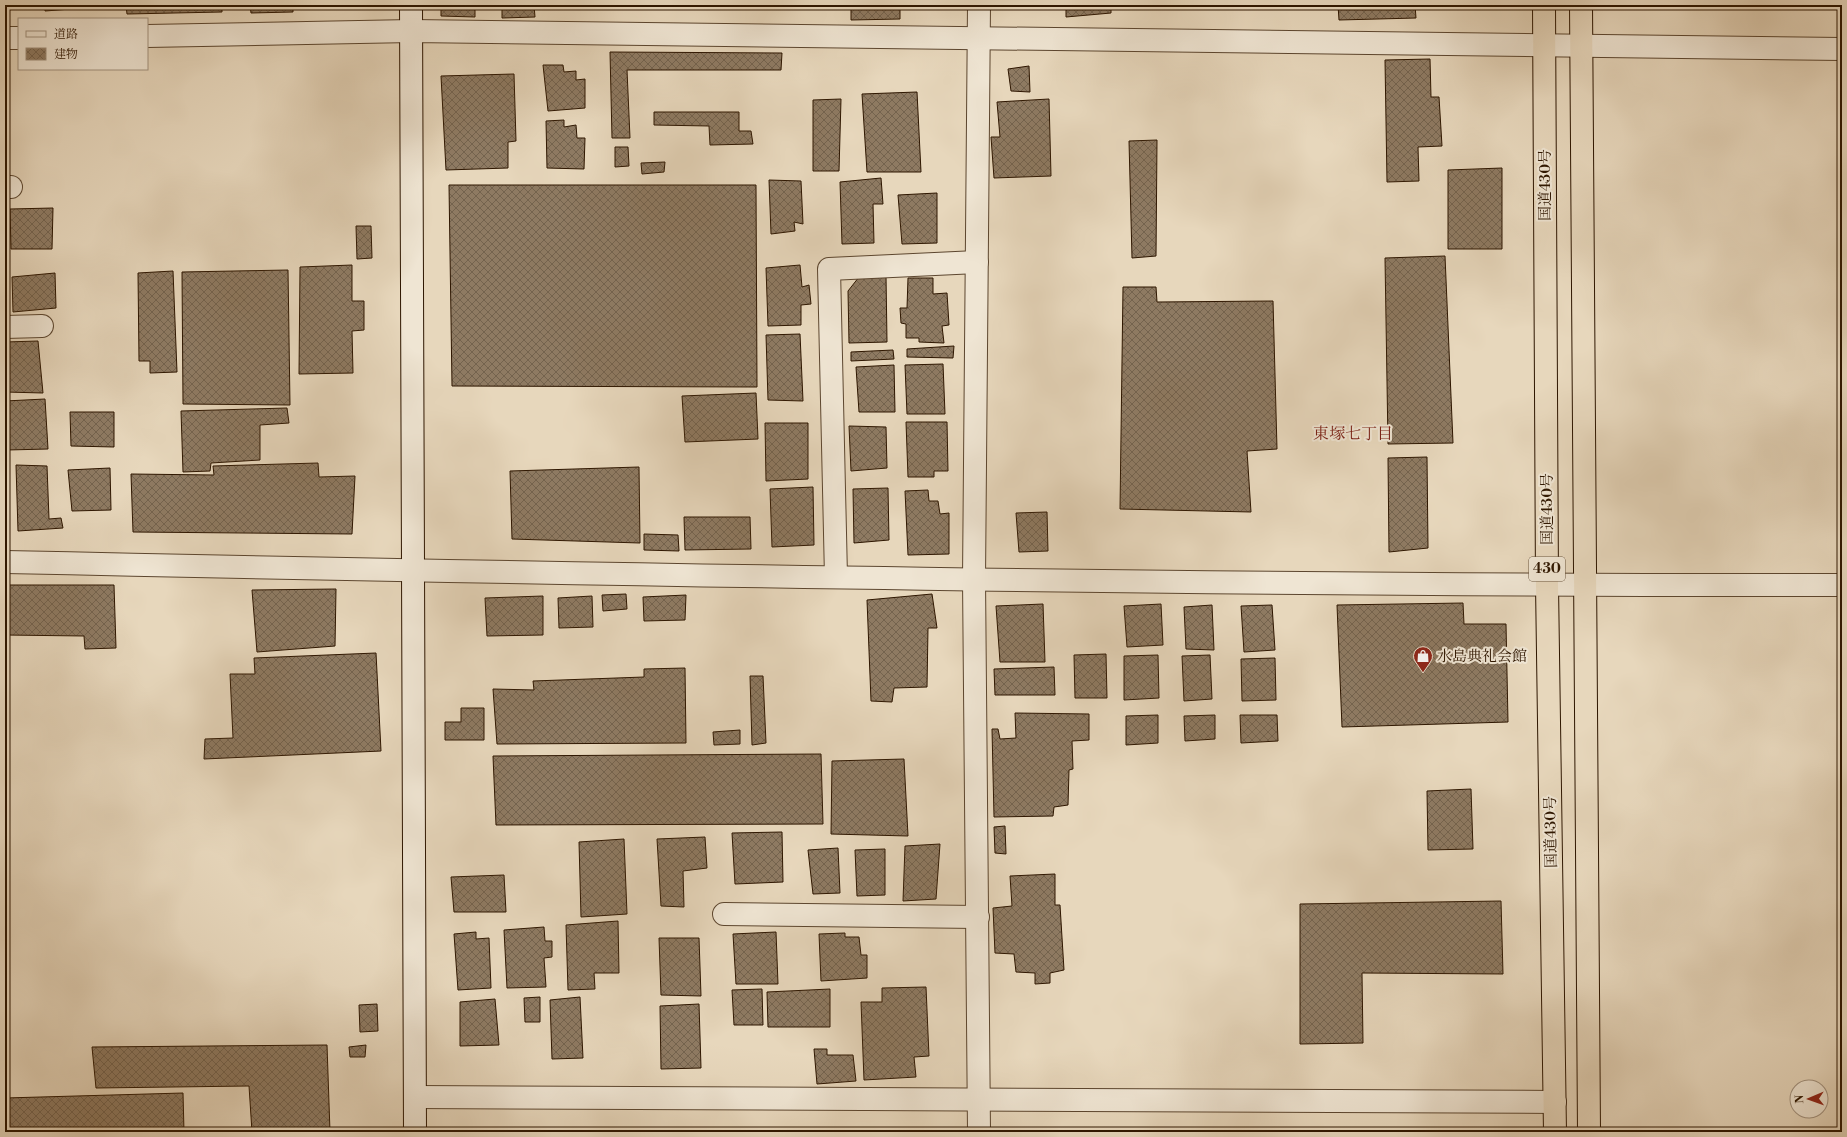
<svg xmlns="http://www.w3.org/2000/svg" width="1847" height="1137" viewBox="0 0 1847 1137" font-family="'Libre Bodoni','Noto Serif JP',serif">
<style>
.building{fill:url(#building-cross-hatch);stroke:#2e1600}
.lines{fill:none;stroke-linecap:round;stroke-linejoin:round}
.street-casing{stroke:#5c462f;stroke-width:24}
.secondary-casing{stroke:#2e1600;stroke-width:24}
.highway-casing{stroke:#2e1600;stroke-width:24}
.street{stroke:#efe5d3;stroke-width:22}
.secondary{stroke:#efe5d3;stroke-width:22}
.highway{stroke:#e7d7bc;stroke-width:22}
.labels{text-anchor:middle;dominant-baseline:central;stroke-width:4;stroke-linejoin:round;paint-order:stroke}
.shield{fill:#efe5d3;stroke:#68543f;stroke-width:1}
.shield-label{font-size:14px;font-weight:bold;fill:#2e1600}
.street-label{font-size:15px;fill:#2e1600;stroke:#efe5d3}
.poi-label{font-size:15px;fill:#2e1600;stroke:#efe5d3;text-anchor:start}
.neighbourhood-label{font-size:16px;fill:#7a1f14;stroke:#efe5d3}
</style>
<defs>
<pattern id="building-cross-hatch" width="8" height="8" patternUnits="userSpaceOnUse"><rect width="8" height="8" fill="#8e7a62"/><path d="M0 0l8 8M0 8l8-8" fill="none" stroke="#74634e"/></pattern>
</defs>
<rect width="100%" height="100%" fill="#e7d7bc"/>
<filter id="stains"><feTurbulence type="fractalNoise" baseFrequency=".005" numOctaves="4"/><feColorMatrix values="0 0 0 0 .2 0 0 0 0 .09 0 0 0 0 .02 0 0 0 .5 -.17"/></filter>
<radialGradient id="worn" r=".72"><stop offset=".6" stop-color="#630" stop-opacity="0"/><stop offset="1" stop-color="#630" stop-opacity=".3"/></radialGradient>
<g class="building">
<path d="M5 5H33V8L5 10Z"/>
<path d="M45 5H84V8L45 11Z"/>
<path d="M126 5H222V12L127 14Z"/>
<path d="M250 5H293V12L251 13Z"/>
<path d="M441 5H475V17L441 16Z"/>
<path d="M502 5H534L535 17 502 18Z"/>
<path d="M579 5H611V7Z"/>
<path d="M851 5H900V19L851 20Z"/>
<path d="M1066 5H1111V13L1066 17Z"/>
<path d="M1338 5H1415L1416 18 1339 20Z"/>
<path d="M610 52 782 53 781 70H627L630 138H612Z"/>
<path d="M1430 59 1431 97H1439L1442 146 1418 147 1419 181 1387 182 1385 60Z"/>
<path d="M543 65H563L564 72 576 71V80L585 79V108L548 111Z"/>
<path d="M1029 66 1030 92 1011 91 1008 69Z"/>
<path d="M514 74 516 141 508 142V168L446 170 441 76Z"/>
<path d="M917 92 921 172H867L862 94Z"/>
<path d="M841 99 839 171H813V100Z"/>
<path d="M1049 99 1051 176 994 178 991 137H1000L997 102Z"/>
<path d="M654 112H739V131H751L753 144 710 145 709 126 654 125Z"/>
<path d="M564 120V127L576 125 577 138H585L584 169 547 168 546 121Z"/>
<path d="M1157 140 1156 256 1132 258 1129 141Z"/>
<path d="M615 147H628L629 166 615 167Z"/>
<path d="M665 162 664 172 642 174 641 163Z"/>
<path d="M1502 168V249H1448V170Z"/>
<path d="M881 178 883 204H873L874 243 842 244 840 182Z"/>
<path d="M769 180 801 181 803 224 794 222 795 231 771 234Z"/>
<path d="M449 185H756L757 387 452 386Z"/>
<path d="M937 193V243L902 244 898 195Z"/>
<path d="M53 208 52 249H11L10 209Z"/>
<path d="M356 226H371L372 258 357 259Z"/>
<path d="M1445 256 1453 443 1388 444 1385 258Z"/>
<path d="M352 265V301H364V330L352 331 353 373 299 374 300 267Z"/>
<path d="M800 265 802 287 809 285 811 304 801 305V325L768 326 766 268Z"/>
<path d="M288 270 290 405 183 404 182 272Z"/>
<path d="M173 271 177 372 150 373V361H139L138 273Z"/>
<path d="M55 273 56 308 13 312 12 277Z"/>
<path d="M886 276 887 342 849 343 848 291 859 277Z"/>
<path d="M908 278H933V294L947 293 949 325 942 326 944 343 919 342V338H906V324L901 323 900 308H907Z"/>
<path d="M1123 287H1156L1157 302 1273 301 1277 449 1247 451 1251 512 1120 509Z"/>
<path d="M800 334 803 401 768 400 766 335Z"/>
<path d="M38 341 43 393 5 392V342Z"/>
<path d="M954 346 953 358 907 357V349Z"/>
<path d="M893 350 894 359 851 361V352Z"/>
<path d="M943 364 945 414H907L905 365Z"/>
<path d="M894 365 895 412H859L856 367Z"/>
<path d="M756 393 758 439 685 442 682 396Z"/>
<path d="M45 399 48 449 7 450 5 401Z"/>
<path d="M287 408 289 423 260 425V460L211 463 210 471 183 472 181 411Z"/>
<path d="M70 412H114V447L71 446Z"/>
<path d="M906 422H947L948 471H934V477H908Z"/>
<path d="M765 423H808V479L766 481Z"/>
<path d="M849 426 886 427 887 468 851 471Z"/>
<path d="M1427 457 1428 548 1389 552 1388 458Z"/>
<path d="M318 463 319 477 355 476 352 534 133 532 131 474 214 475 213 466Z"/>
<path d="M16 465 47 466 49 519 61 518 63 528 18 531Z"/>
<path d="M639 467 640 543 512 539 510 471Z"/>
<path d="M110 468 111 510 72 511 68 470Z"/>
<path d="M813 487 814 545 772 547 770 489Z"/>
<path d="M888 488 889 540 854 543 853 489Z"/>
<path d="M928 490 929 501H938L940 514 949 513V554L908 555 905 491Z"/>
<path d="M1047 512 1048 551 1019 552 1016 513Z"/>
<path d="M684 517H750L751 549 685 550Z"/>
<path d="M644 534 678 535 679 551 644 550Z"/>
<path d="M5 585H114L116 648 85 649 84 636 5 635Z"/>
<path d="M336 589 335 646 257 652 252 590Z"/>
<path d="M626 594 627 609 603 611 602 595Z"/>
<path d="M932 594 937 628H928L927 687 894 688 892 702 871 701 867 600Z"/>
<path d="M686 595 685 620 644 621 643 597Z"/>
<path d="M543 596V635L487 636 485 598Z"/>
<path d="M592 596 593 627 559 628 558 598Z"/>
<path d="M1463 603 1464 624H1506L1508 722 1342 727 1337 605Z"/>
<path d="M1043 604 1045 662H1000L996 606Z"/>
<path d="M1161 604 1163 645 1127 647 1124 606Z"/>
<path d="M1212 605 1214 650 1186 649 1184 607Z"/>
<path d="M1272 605 1275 650 1244 652 1241 606Z"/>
<path d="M376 653 381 751 204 759 205 739 233 738 230 674H255L254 658Z"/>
<path d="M1106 654 1107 698H1075L1074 655Z"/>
<path d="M1158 655 1159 698 1124 700V656Z"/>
<path d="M1210 655 1212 699 1184 701 1182 656Z"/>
<path d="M1275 658 1276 700 1242 701 1241 659Z"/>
<path d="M1054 667 1055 695H995L994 669Z"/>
<path d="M685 668 686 743 497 744 493 689 534 690 533 681 644 677V669Z"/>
<path d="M750 676H763L766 743 752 745Z"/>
<path d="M461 708H484V740H445V722H461Z"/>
<path d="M1015 713 1089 714V740L1072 741 1073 769 1069 770 1068 805 1054 807 1053 816 994 817 992 729H998L1000 739 1016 738Z"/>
<path d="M1158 715V743L1126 745V716Z"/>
<path d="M1215 715V739L1185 741 1184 716Z"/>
<path d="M1240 715H1277L1278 741 1241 743Z"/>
<path d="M740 730V744L714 745 713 732Z"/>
<path d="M821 754 823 824 496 825 493 756Z"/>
<path d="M904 759 908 836 831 834 832 761Z"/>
<path d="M1471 789 1473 849 1428 850 1427 791Z"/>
<path d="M1005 826 1006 854 995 853 994 827Z"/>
<path d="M782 832 783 882 735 884 732 833Z"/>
<path d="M705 837 707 868 683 871 684 907 661 906 657 839Z"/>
<path d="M624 839 627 914 581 917 579 842Z"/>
<path d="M940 844 936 899 903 901 905 846Z"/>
<path d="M838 848 840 893 813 894 808 850Z"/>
<path d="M885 849V895L857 896 855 850Z"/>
<path d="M1055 874V905H1060L1064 970 1050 973V983L1035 984V973L1016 972 1014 954 995 953 993 908 1012 906 1010 876Z"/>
<path d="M504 875 506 912H454L451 877Z"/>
<path d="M1501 901 1503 974 1362 973 1363 1043 1300 1044V904Z"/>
<path d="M618 921 619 973H594L595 989 568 990 566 925Z"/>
<path d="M544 927 545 941H552V957L544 958 546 987 507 988 504 930Z"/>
<path d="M476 932V939L489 938 491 988 458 990 454 934Z"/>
<path d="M776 932 778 984H736L733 934Z"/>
<path d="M845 933V937H859L861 955H867V978L821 981 819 934Z"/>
<path d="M659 938H699L701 996 661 995Z"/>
<path d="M926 987 929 1056 914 1057 916 1077 864 1080 861 1002H882V988Z"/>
<path d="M762 989 763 1025H734L732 990Z"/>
<path d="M830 989V1027H768L767 992Z"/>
<path d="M540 997V1022H525L524 998Z"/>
<path d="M580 997 583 1058 552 1059 550 1000Z"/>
<path d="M495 999 499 1045 460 1046V1002Z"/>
<path d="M377 1004 378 1031 360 1032 359 1005Z"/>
<path d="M699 1004 701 1068 661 1069 660 1006Z"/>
<path d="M327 1045 330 1132H252L249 1086 96 1088 92 1047Z"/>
<path d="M366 1045 365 1057H350L349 1047Z"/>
<path d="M814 1049H827V1055H853L856 1081 817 1084Z"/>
<path d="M183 1093 184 1132H5V1098Z"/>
</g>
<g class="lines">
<g class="street-casing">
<g id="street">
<path d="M979 5 974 579 979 1132"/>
<path d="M147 36 412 31 1842 49"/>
<path d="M5 38H19"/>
<path d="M5 187H11"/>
<path d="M5 327 42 326"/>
<path d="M5 562C617 575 1230 586 1842 585"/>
<path d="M836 577 829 269 977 262"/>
<path d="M724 914 978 917"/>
<path d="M415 1097 1555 1102"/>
</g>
</g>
<g class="secondary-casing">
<path id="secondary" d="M411 5 415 1132"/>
</g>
<g class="highway-casing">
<g id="highway">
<path d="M1544 5 1547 585 1555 1132"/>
<path d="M1581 5 1589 1132"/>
</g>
</g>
<use href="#street" class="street"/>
<use href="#secondary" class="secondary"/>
<use href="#highway" class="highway"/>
</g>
<defs>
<g id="shop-pin" transform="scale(1)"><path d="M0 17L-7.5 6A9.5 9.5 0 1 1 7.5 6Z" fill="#8f2418" stroke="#efe5d3"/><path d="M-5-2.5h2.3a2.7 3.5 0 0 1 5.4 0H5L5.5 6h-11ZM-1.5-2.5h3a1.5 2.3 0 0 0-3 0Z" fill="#fff"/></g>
</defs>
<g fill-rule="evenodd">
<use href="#shop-pin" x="1423" y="656"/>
</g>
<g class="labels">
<rect class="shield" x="1529" y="557" width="36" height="24" rx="3"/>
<g class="shield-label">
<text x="1547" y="569">430</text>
</g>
<g class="street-label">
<text transform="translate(1545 185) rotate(-90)">国道430号</text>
<text transform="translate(1547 509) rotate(-90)">国道430号</text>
<text transform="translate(1551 832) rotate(-91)">国道430号</text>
</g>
<g class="poi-label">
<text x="1437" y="656">水島典礼会館</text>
</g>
<g class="neighbourhood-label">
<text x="1353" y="434">東塚七丁目</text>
</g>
</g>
<rect width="1847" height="1137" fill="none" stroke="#e7d7bc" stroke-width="20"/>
<rect x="6" y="6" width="1835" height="1125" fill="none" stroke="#2e1600" stroke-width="2"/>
<rect x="10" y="10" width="1827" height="1117" fill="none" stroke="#2e1600"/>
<rect x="18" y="18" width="130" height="52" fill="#efe5d3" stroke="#a2927f"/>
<rect x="26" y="31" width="20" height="6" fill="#efe5d3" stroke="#a2927f"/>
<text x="54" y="38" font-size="12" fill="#2e1600">道路</text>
<rect x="26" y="48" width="20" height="12" fill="url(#building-cross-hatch)" stroke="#a2927f"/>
<text x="54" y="58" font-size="12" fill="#2e1600">建物</text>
<g transform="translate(1809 1099) rotate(268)"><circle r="19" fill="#efe5d3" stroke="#a2927f"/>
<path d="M0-3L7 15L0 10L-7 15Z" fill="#8f2418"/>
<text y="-6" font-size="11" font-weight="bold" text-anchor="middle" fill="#2e1600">N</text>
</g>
<rect width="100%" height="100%" filter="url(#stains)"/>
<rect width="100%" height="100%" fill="url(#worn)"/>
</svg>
